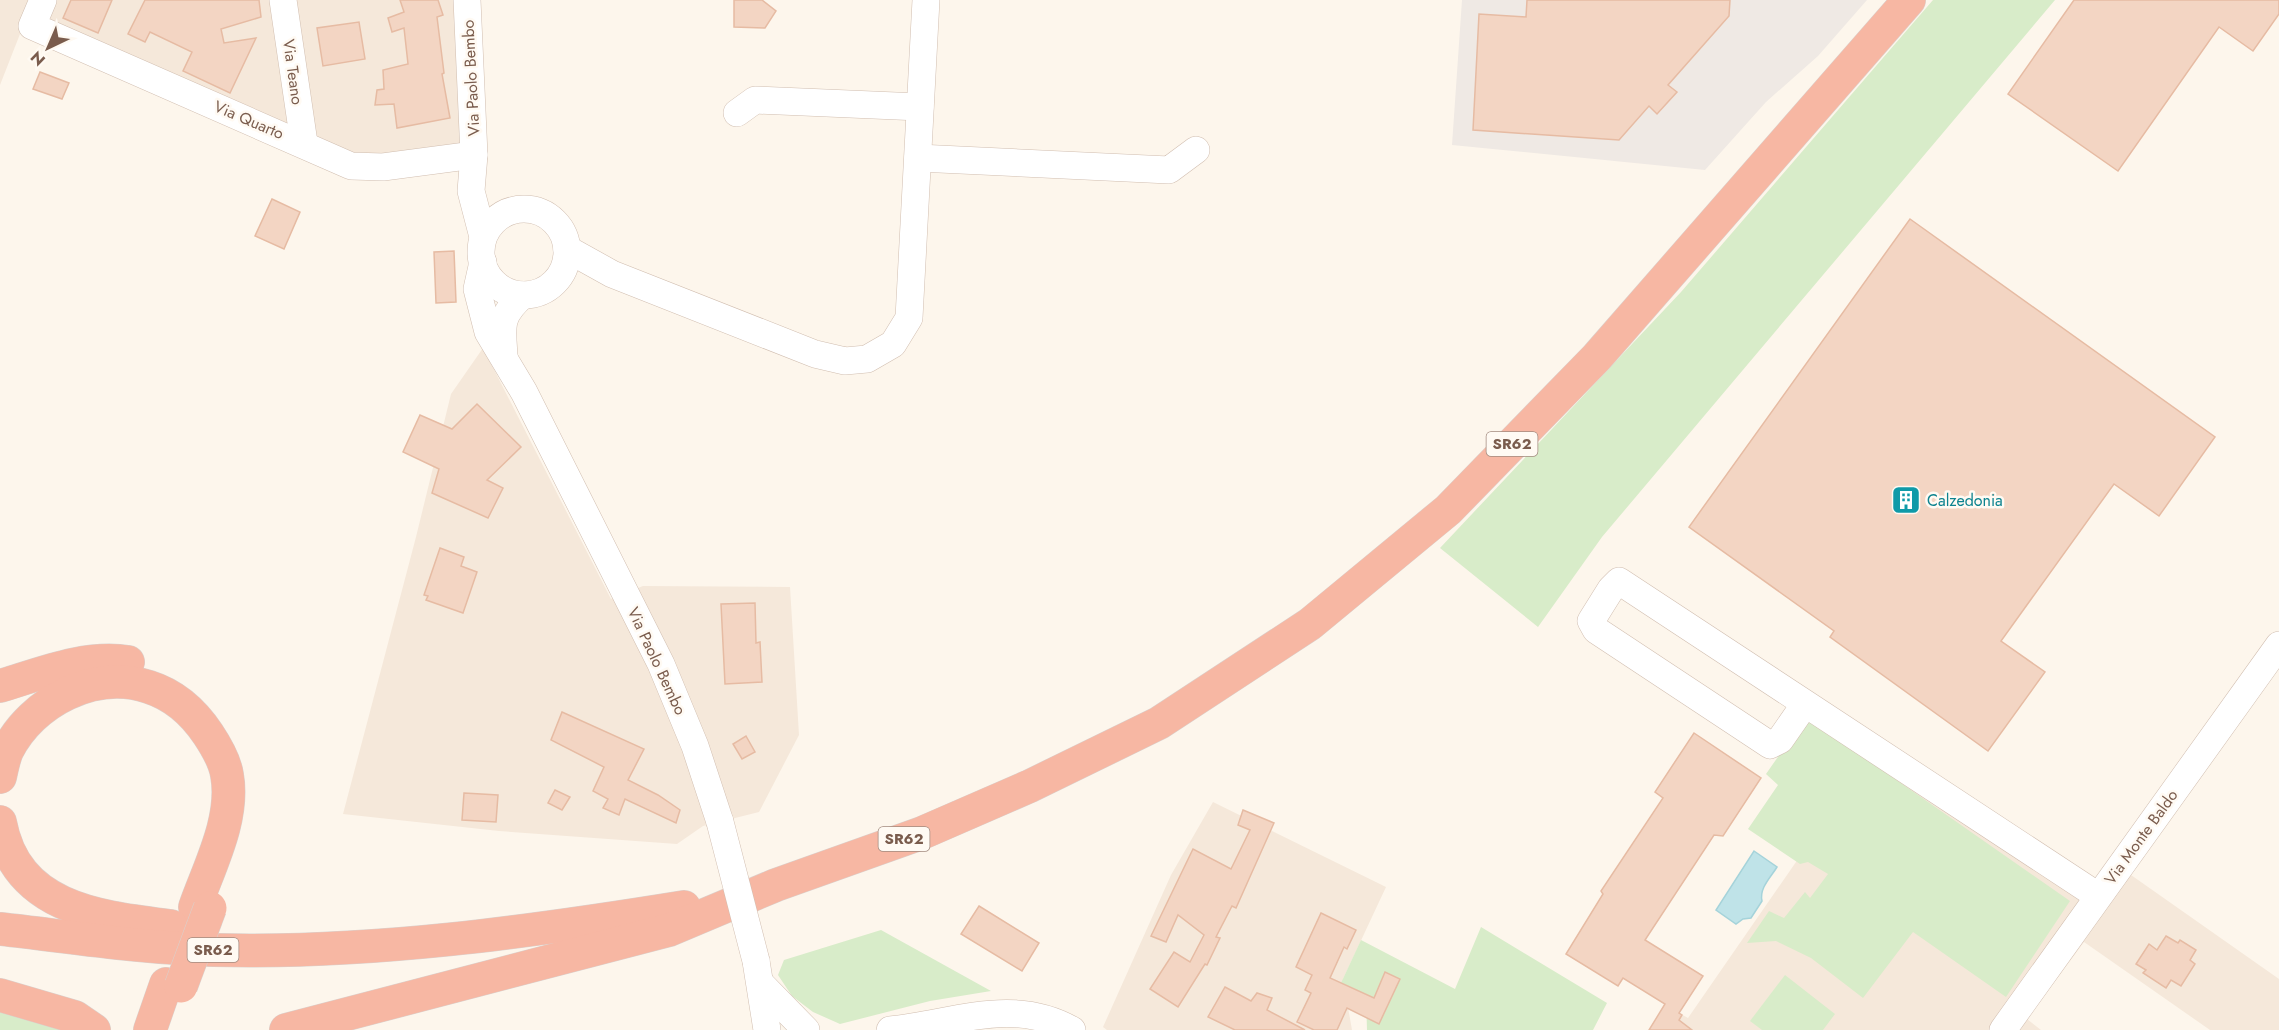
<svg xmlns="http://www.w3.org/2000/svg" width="2279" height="1030" viewBox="0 0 2279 1030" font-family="Jost,sans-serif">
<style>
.residential{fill:#f5e8da}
.industrial{fill:#efe9e4}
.green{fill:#d8ecc9}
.water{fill:#bfe3e8;stroke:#a5d3da;stroke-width:1.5}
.building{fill:#f3d5c3;stroke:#e6bba3;stroke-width:1.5}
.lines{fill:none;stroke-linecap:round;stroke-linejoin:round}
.minor-casing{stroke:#d1beb0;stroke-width:28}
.highway-casing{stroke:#dad1cd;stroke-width:34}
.minor{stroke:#fff;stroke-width:27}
.highway{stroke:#f7b7a3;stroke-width:33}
.minor-bridge-casing{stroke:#d1beb0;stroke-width:28;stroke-linecap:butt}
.highway-bridge-casing{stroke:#dad1cd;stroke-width:34;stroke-linecap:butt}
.minor-bridge{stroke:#fff;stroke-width:27}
.highway-bridge{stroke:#f7b7a3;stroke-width:33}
.labels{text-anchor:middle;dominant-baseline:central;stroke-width:5;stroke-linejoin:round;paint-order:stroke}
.shield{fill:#fffaf3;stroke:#a28b7f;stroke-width:1.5}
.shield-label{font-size:15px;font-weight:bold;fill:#7a5c4d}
.street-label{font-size:16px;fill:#7a5c4d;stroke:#fffaf3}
.culture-label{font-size:16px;fill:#0d838f;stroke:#fffaf3;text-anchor:start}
</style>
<rect width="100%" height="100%" fill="#fdf6ec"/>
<g class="residential">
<path d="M0 0H455L462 144 388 155 351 156 43 16 20 34 0 85Z"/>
<path d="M483 348 611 599 643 586 790 587 799 735 759 812 703 826 677 844 499 831 343 814 416 537 451 394Z"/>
<path d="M1836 710 2113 898 2131 875 2279 979V1030H2210L2084 942 2027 1019 2041 1030H1669L1679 1013 1688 1018 1832 810Z"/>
<path d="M1213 802 1386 887 1343 979 1352 1030H1107L1103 1027 1171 875Z"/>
</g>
<path class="industrial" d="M1462 0H1867L1818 56 1766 102 1705 170 1452 145Z"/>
<g class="green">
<path d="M1933 0H2055L1602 537 1538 627 1440 548 1681 292Z"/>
<path d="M1812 721 2070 901 2006 997 1913 932 1863 998 1811 958 1776 941 1747 943 1769 911 1784 918 1805 892 1810 898 1828 874 1808 862 1800 864 1748 829 1778 785 1766 774 1798 728Z"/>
<path d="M1481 927 1607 1003 1593 1030H1367L1366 995 1341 983 1361 940 1455 989Z"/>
<path d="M881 930 991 991 930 1001 840 1024 813 1012 792 996 778 975 784 960Z"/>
<path d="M1785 975 1835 1014 1823 1030H1762L1750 1021Z"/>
<path d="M0 1001 84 1030H0Z"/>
</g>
<path class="water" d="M1754 851 1777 867C1771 877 1759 888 1762 901L1751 918 1743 919 1736 924 1716 910Z"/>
<g class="building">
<path d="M71 0H112L98 33 63 18Z"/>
<path d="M145 0H259L261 17 221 29 224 43 256 38 230 93 183 71 192 52 150 32 145 42 128 34Z"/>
<path d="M400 0H438L443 15 437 17 444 73 442 74 450 118 397 128 394 104 375 105 377 90 384 89 383 70 408 64 404 28 392 32 388 18 404 12Z"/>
<path d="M734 0H762L776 11 765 28 734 27Z"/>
<path d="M1527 0H1730L1729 16 1668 85 1677 92 1657 114 1649 106 1619 140 1473 130 1479 14 1526 17Z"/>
<path d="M2074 0H2279V14L2253 51 2219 27 2118 171 2008 94Z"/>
<path d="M359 22 365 59 323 66 317 28Z"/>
<path d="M40 72 69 83 62 99 33 89Z"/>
<path d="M272 199 300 212 284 249 255 236Z"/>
<path d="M1910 219 2215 437 2159 516 2114 484 2001 641 2045 672 1988 751 1830 637 1834 631 1689 527Z"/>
<path d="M454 251 456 302 436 303 434 252Z"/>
<path d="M477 404 521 447 487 480 503 488 488 518 432 493 439 469 403 452 420 415 452 429Z"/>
<path d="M440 548 464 557 461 566 477 572 463 613 426 600 428 596 424 595Z"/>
<path d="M755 603 756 643 760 642 762 682 725 684 721 604Z"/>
<path d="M562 712 644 749 628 780 658 795 680 810 676 823 625 799 619 815 603 808 608 799 593 791 604 767 551 740Z"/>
<path d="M1694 733 1761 778 1723 836 1714 835 1645 940 1703 976 1679 1013 1682 1015 1679 1020 1692 1030H1649L1665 1004 1623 978 1618 986 1566 954 1603 894 1601 891 1663 798 1655 792Z"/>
<path d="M746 736 755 752 742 759 733 744Z"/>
<path d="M555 790 570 797 562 810 548 803Z"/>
<path d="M464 793 498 795 496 822 462 820Z"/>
<path d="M1243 810 1274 823 1236 908 1232 906 1216 937 1220 938 1207 965 1205 964 1178 1007 1150 989 1174 952 1190 962 1204 935 1178 915 1166 942 1151 936 1193 849 1231 869 1250 830 1238 825Z"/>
<path d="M979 906 1039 943 1022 971 961 934Z"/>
<path d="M1321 913 1356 930 1347 949 1344 947 1330 978 1374 998 1385 972 1400 979 1379 1024 1347 1008 1337 1030H1314L1297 1022 1311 993 1305 990 1312 975 1296 967Z"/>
<path d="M2166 936 2178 943 2180 940 2196 950 2190 960 2195 964 2181 986 2171 980 2166 988 2143 973 2146 970 2136 964 2149 944 2157 950Z"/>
<path d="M1225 987 1251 1001 1257 993 1272 998 1267 1010 1305 1030H1235L1208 1017Z"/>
</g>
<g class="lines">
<g class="minor-casing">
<g id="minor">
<path d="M43 0 32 26 351 166 383 167 474 155"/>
<path d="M283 0 304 143"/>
<path d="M467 0 474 155 471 191 483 237"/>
<path d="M737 113 755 100 920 107"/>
<path d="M918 158 1169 170 1196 150"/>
<circle cx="524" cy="252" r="43"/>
<path d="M567 249 612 274 815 354 845 361 867 359 893 344 909 318 926 0"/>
<path d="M483 262 477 289 488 332 524 392 661 664 695 746 720 822"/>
<path d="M504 355C502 326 499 316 523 295"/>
<path d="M1805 704 1780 740 1770 745 1596 630 1591 621 1611 589 1619 581 2098 896"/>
<path d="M756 961 767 1030"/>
<path d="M761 984 806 1030"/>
<path d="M890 1030C953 1024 1012 996 1072 1030"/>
<path d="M2003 1030 2279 645"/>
</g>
</g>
<g class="highway-casing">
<g id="highway">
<path d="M0 686C40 674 86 655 128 662"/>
<path d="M0 777C2 768 4 758 7 751 32 701 95 669 149 687 174 695 194 713 208 734 216 746 225 762 227 775 235 819 209 867 195 907"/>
<path d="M0 822C16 909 99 917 171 926"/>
<path d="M0 929C71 937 142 948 213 950 370 954 529 932 684 907"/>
<path d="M0 995 75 1017 94 1030"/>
<path d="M150 1030 166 984"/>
<path d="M286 1030 669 930 776 885 922 833 1030 786 1159 723 1310 624 1448 510 1597 357 1909 0"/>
</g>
</g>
<use href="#minor" class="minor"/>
<use href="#highway" class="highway"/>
<g class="minor-bridge-casing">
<path id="minor-bridge" d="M720 822 756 961"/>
</g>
<g class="highway-bridge-casing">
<path id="highway-bridge" d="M181 986 210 908"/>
</g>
<use href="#minor-bridge" class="minor-bridge"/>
<use href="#highway-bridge" class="highway-bridge"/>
</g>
<defs>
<g id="building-square" transform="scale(1.5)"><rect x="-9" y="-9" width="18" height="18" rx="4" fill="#0f9aa8" stroke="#fffaf3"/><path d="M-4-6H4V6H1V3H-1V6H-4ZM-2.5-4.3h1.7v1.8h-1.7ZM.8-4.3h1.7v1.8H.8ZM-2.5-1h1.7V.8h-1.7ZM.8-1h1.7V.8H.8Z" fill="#fff"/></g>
</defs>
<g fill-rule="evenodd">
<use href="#building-square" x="1906" y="500"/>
</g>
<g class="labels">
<g class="shield">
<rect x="1486.5" y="432" width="51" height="24" rx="4.5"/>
<rect x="878.5" y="827" width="51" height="24" rx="4.5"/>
<rect x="187.5" y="938" width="51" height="24" rx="4.5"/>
</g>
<g class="shield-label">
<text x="1512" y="444">SR62</text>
<text x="904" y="839">SR62</text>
<text x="213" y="950">SR62</text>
</g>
<g class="street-label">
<text transform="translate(293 72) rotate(82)">Via Teano</text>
<text transform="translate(471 78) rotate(-93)">Via Paolo Bembo</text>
<text transform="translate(249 120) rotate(23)">Via Quarto</text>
<text transform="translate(657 661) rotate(65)">Via Paolo Bembo</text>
<text transform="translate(2141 837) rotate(-54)">Via Monte Baldo</text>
</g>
<g class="culture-label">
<text x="1927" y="500">Calzedonia</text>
</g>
</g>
<g transform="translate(48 48) rotate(224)" stroke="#fffaf3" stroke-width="4.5" paint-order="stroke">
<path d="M0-4.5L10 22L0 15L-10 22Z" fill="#7a5c4d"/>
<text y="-9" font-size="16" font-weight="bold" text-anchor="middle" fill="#7a5c4d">N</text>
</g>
</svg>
